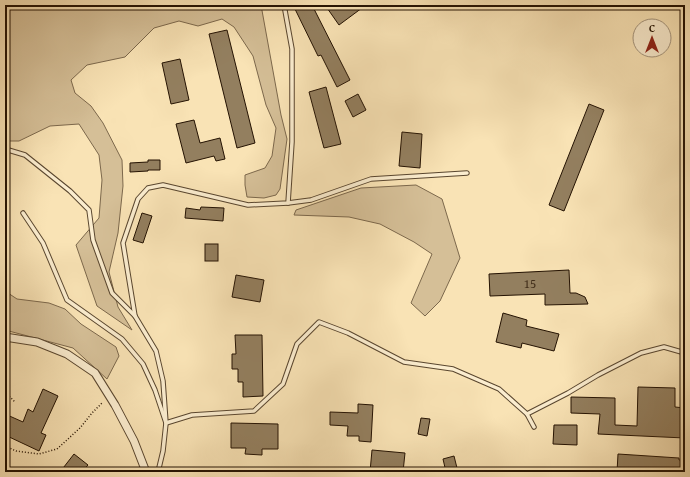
<svg xmlns="http://www.w3.org/2000/svg" width="690" height="477" viewBox="0 0 690 477" font-family="'Gentium Book Plus',serif">
<style>
.green{fill:#d5bf97;stroke:#7c684c}
.building{fill:#937f5f;stroke:#241202}
.lines{fill:none;stroke-linecap:round;stroke-linejoin:round}
.service-casing{stroke:#59462f;stroke-width:5.5}
.minor-casing{stroke:#59462f;stroke-width:9}
.path{stroke:#241202;stroke-width:1.5;stroke-dasharray:1 2;stroke-linecap:butt}
.service{stroke:#fbedcf;stroke-width:3.5}
.minor{stroke:#fbedcf;stroke-width:7}
.labels{text-anchor:middle;dominant-baseline:central;stroke-width:3;stroke-linejoin:round;paint-order:stroke}
.number-label{font-size:13px;fill:#402d19}
</style>
<rect width="100%" height="100%" fill="#f9e3b5"/>
<filter id="stains"><feTurbulence type="fractalNoise" baseFrequency=".005" numOctaves="4"/><feColorMatrix values="0 0 0 0 .2 0 0 0 0 .09 0 0 0 0 .02 0 0 0 .5 -.17"/></filter>
<radialGradient id="worn" r=".72"><stop offset=".6" stop-color="#630" stop-opacity="0"/><stop offset="1" stop-color="#630" stop-opacity=".3"/></radialGradient>
<g class="green">
<path d="M5 5H261L281 115 287 139 280 189 276 195 264 198 247 197 245 185V175L265 168 272 156 276 128 266 105 253 56 234 27 222 19 198 26 179 21 154 28 125 57 87 65 71 80 75 93 91 106 103 123 122 160 123 186 118 233 109 272 118 307 132 330 97 306 76 245 99 218 102 180 99 155 79 124 50 126 19 141H5Z"/>
<path d="M416 185 442 199 460 258 440 301 425 316 411 303 432 254 414 242 380 224 349 217 294 215 296 210 361 188Z"/>
<path d="M5 291 17 299 49 303 65 309 81 324 116 347 119 356 107 379 73 348 5 330Z"/>
</g>
<g class="building">
<path d="M298 5H312L350 80 337 87 321 55 318 56 294 7Z"/>
<path d="M325 5H366L339 25Z"/>
<path d="M227 30 255 143 237 148 209 34Z"/>
<path d="M180 59 189 100 171 104 162 63Z"/>
<path d="M326 87 341 144 324 148 309 92Z"/>
<path d="M358 94 366 110 353 117 345 101Z"/>
<path d="M589 104 604 110 564 211 549 205Z"/>
<path d="M194 120 200 143 220 138 225 159 216 161 214 156 186 163 176 124Z"/>
<path d="M402 132 422 134 420 168 399 166Z"/>
<path d="M148 160H160V170H148V171L130 172V163L148 162Z"/>
<path d="M201 207 224 208 223 221 185 218 186 208 200 210Z"/>
<path d="M142 213 152 216 143 243 133 240Z"/>
<rect x="205" y="244" width="13" height="17"/>
<path d="M569 270 570 293H576L585 297 588 304 545 305V294L490 296 489 274Z"/>
<path d="M236 275 264 280 260 302 232 297Z"/>
<path d="M503 313 527 320 526 326 559 334 554 351 522 343 521 348 496 342Z"/>
<path d="M235 335H262L263 396 243 397V382H238V369H232V354H236Z"/>
<path d="M638 387 675 388V407L685 408V438L598 434 600 414 571 413V397L615 398V425L637 426Z"/>
<path d="M43 389 58 396 41 433 46 435 39 451 5 435V414L23 422 28 409 33 412Z"/>
<path d="M358 404 373 405 371 442 359 441V436H347L348 426 330 425V412L358 413Z"/>
<path d="M421 418 430 419 427 436 418 434Z"/>
<path d="M231 423 278 424V449H262V455L245 454 246 448H231Z"/>
<path d="M554 425H577V445L553 444Z"/>
<path d="M372 450 405 453 403 472H370Z"/>
<path d="M74 454 88 465 82 472H60Z"/>
<path d="M618 454 679 458V460H685V472H617Z"/>
<path d="M454 456 458 472H446L443 459Z"/>
</g>
<g class="lines">
<g class="service-casing">
<g id="service">
<path d="M284 5 292 49V142L288 203"/>
<path d="M668 5 685 8"/>
<path d="M5 149 25 155 70 191 89 210 93 240 112 293 135 316 156 351 163 381 166 423 163 451 158 472"/>
<path d="M23 213 43 243 67 300 122 339 143 364 155 390 166 423 192 415 254 411 283 384 297 344 319 322 348 333 404 362 453 369 499 389 527 414 534 427"/>
<path d="M135 316 123 243 138 199 148 188 163 185 248 205 288 203 311 200 371 179 467 173"/>
<path d="M527 414 568 393 598 375 641 353 664 347 685 353"/>
</g>
</g>
<g class="minor-casing">
<path id="minor" d="M5 337 37 342 67 354 95 373 115 405 134 441 146 472"/>
</g>
<g class="path">
<path d="M5 392 15 402"/>
<path d="M5 446 16 451 39 454 57 449 80 428 92 413 103 402"/>
</g>
<use href="#service" class="service"/>
<use href="#minor" class="minor"/>
</g>
<g class="labels">
<g class="number-label">
<text x="530" y="283">15</text>
</g>
</g>
<rect width="690" height="477" fill="none" stroke="#f9e3b5" stroke-width="20"/>
<rect x="6" y="6" width="678" height="465" fill="none" stroke="#241202" stroke-width="2"/>
<rect x="10" y="10" width="670" height="457" fill="none" stroke="#241202"/>
<g transform="translate(652 38)"><circle r="19" fill="#fbedcf" stroke="#a5957d"/>
<path d="M0-3L7 15L0 10L-7 15Z" fill="#8f2418"/>
<text y="-6" font-size="11" font-weight="bold" text-anchor="middle" fill="#241202">С</text>
</g>
<rect width="100%" height="100%" filter="url(#stains)"/>
<rect width="100%" height="100%" fill="url(#worn)"/>
</svg>
